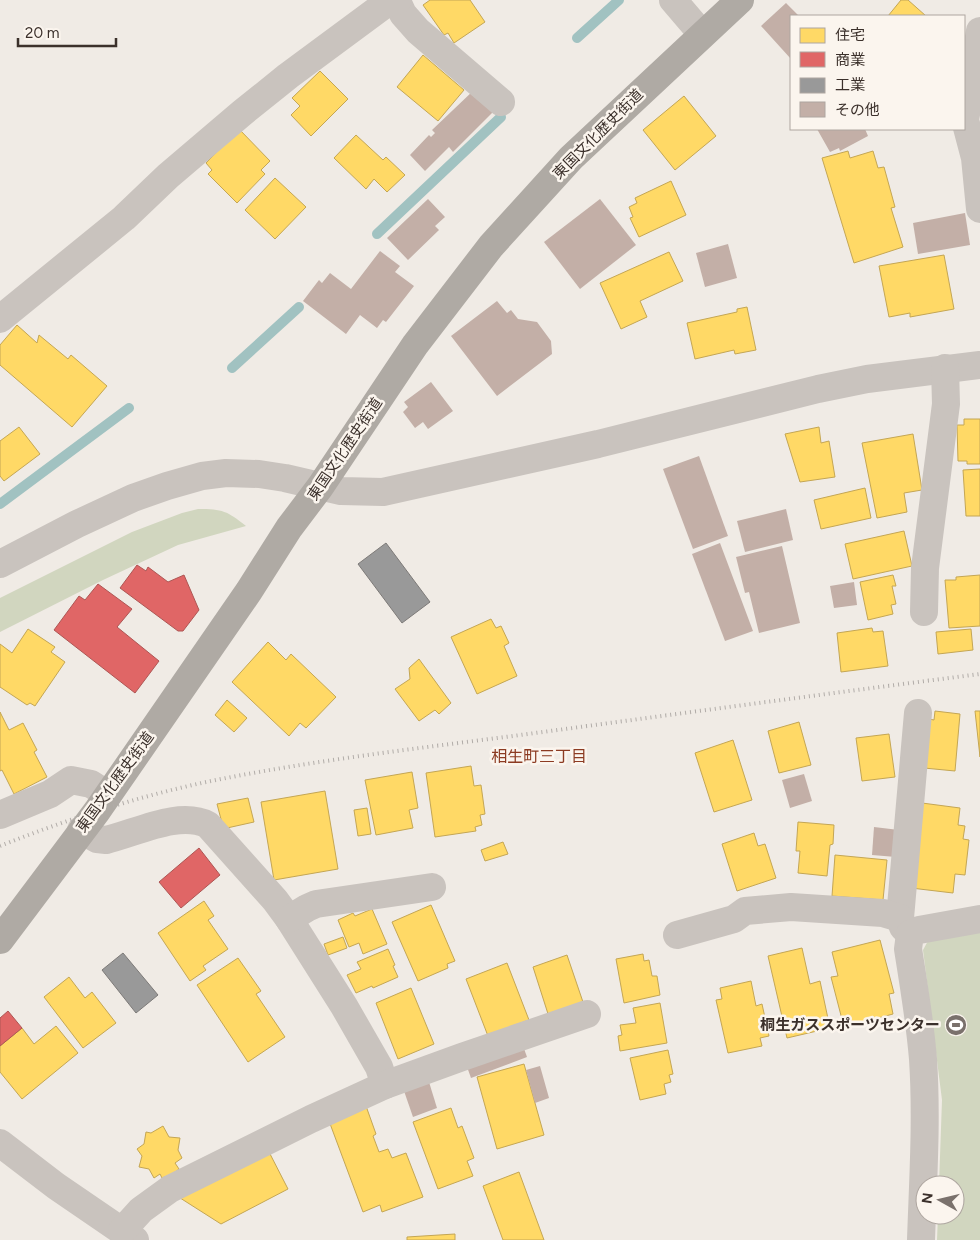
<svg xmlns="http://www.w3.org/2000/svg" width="980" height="1240" viewBox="0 0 980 1240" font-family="Figtree,'Noto Sans JP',sans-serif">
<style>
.green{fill:#d1d6bf}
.homes{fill:#ffd966;stroke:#c4a654}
.shops{fill:#e06666;stroke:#ae5654}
.industry{fill:#999;stroke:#7d7a78}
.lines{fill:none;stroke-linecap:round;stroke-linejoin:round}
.stream{stroke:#a1c2c1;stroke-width:10}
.building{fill:#c3afa7}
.minor{stroke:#c9c3be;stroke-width:28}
.highway{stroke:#afaaa4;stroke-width:28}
.rail{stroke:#b1aca8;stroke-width:4;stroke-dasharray:1 4;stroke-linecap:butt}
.labels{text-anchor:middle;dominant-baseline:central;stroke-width:5;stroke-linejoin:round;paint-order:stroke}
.street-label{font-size:15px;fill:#3b302b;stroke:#fbf5ee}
.poi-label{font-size:15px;font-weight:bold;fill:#3b302b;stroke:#fbf5ee;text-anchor:end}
.neighbourhood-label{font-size:16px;fill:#8c3b22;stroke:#fbf5ee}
</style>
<rect width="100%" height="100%" fill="#f0ebe5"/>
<g class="green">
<path d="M198 509C223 509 227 511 246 526L178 545 103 580 0 632V598L132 532 182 513Z"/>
<path d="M980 931V1240H937L938 1215H955V1185H939L942 1100 923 950 929 939Z"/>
</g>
<g class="homes">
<path d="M430 0H470L485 22 454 43 448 33 444 35 423 5Z"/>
<path d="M901 0H908L926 16H888Z"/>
<path d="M423 55 464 90 438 121 397 87Z"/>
<path d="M320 71 348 99 311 136 291 115 300 106 292 98Z"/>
<path d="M684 96 716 136 675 170 643 130Z"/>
<path d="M239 129 270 161 261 170 265 174 237 203 208 174 212 170 206 163Z"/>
<path d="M356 135 383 160 386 157 405 175 387 192 374 179 366 189 334 158Z"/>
<path d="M848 151 850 158 873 151 878 168 884 167 895 207 891 208 903 247 854 263 822 158Z"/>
<path d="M275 178 306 207 275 239 245 210Z"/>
<path d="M671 181 686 215 639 237 630 218 633 217 629 207 637 203 635 198Z"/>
<path d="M669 252 683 281 640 301 647 317 621 329 600 283Z"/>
<path d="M944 255 954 309 910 317V313L889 317 879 266Z"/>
<path d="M747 307 756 350 735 354 734 350 695 359 687 323 737 312V309Z"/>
<path d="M17 325 37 343 39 335 68 359 71 355 107 386 72 427 0 365V345Z"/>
<path d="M964 419H980V464H967V461H958L957 425H964Z"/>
<path d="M19 427 40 454 4 481 0 476V441Z"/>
<path d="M819 427 821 443 829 441 835 477 800 482 785 434Z"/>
<path d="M913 434 922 490 904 493 907 512 877 518 862 443Z"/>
<path d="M980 469V516H966L963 470Z"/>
<path d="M865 488 871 518 821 529 814 500Z"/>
<path d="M904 531 912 566 853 579 845 544Z"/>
<path d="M893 575 896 586H892L896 604 891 605 893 614 868 620 860 582Z"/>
<path d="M980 575V626L949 628 945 580H956V577Z"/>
<path d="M491 619 496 628 501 626 509 643 504 646 517 676 477 694 451 637Z"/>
<path d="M872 628 873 632 883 631 888 666 841 672 837 633Z"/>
<path d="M28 629 55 647 51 652 65 662 35 706 30 703 27 705 0 687V644L12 653Z"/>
<path d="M971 629 973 650 938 654 936 632Z"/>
<path d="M268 642 286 660 291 654 336 697 306 728 300 723 289 736 232 682Z"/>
<path d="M419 659 451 703 439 714 435 710 419 721 395 689 410 679 409 668Z"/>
<path d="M227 700 247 718 234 732 215 715Z"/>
<path d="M935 711 960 714 955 771 924 768 929 719 934 720Z"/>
<path d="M975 711H980V757Z"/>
<path d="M0 712 9 730 23 723 37 750 34 752 47 777 14 794 2 770 0 771Z"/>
<path d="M799 722 811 765 779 773 768 731Z"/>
<path d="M889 734 895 777 862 781 856 738Z"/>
<path d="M733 740 752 800 714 812 695 753Z"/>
<path d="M471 766 474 786 481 785 485 814 480 815 482 825 475 827 476 831 435 837 426 773Z"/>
<path d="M412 772 418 808 409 810 413 828 376 835 365 780Z"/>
<path d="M325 791 338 869 274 880 261 802Z"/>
<path d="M248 798 254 822 227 828 222 823 217 804Z"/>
<path d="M922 803 960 808 958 825 965 826 963 839 969 840 965 875 955 874 953 893 911 888Z"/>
<path d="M367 808 371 834 358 836 354 810Z"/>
<path d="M798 822 834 825 833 844 830 845 827 876 798 873 800 851H796Z"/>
<path d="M754 833 758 846 765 844 776 878 737 891 722 844Z"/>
<path d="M503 842 508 854 485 861 481 850Z"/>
<path d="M835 855 887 860 883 900 832 896Z"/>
<path d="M204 901 214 916 208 920 228 949 203 966 206 970 190 981 158 933Z"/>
<path d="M431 905 455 961 447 964 448 968 418 981 392 922Z"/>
<path d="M372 909 387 944 363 954 359 943 349 947 338 920 353 913 355 916Z"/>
<path d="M343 937 347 948 328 955 324 944Z"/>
<path d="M880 940 894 993 889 994 893 1014 844 1027 831 977 838 976 832 952Z"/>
<path d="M802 948 810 984 820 981 830 1028 787 1038 768 956Z"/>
<path d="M388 949 395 965 393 966 398 977 373 988 372 986 356 993 347 975 361 969 357 962Z"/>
<path d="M643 954 644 961 649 960 652 976H657L660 995 624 1003 616 959Z"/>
<path d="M567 955 584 1005 549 1017 533 967Z"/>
<path d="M238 958 261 991 256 994 285 1037 248 1062 197 985Z"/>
<path d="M507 963 529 1020 488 1036 466 979Z"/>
<path d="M69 977 85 998 92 992 116 1023 83 1048 44 997Z"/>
<path d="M751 981 756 1006 762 1004 769 1036 760 1038 762 1046 728 1053 716 1000 722 999 720 988Z"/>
<path d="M411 988 434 1044 398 1059 376 1003Z"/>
<path d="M660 1003 667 1043 620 1051 618 1036 622 1035 620 1025 636 1023 633 1008Z"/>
<path d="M56 1026 78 1053 22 1099 0 1072V1046L22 1028 34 1044Z"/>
<path d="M668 1050 673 1074 669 1075 671 1082 664 1084 666 1094 640 1100 630 1058Z"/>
<path d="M524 1064 544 1135 497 1149 477 1077Z"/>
<path d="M366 1106 376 1134 373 1136 379 1152 388 1149 392 1158 406 1153 423 1197 382 1212 380 1205 363 1212 329 1121Z"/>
<path d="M451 1108 458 1128 462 1126 474 1158 467 1161 473 1176 438 1189 413 1122Z"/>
<path d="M163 1126 169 1137 180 1138 178 1150 182 1158 175 1163 179 1169 173 1174 162 1178 160 1174 154 1178 149 1169 139 1167 142 1156 137 1149 144 1144 146 1132 151 1133Z"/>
<path d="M268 1150 288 1189 221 1224 177 1196Z"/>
<path d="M519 1172 544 1240H503L483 1186Z"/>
<path d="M455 1234V1240H407V1237Z"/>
</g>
<g class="shops">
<path d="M137 565 146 571 148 567 168 582 184 575 199 610 183 631H178L120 588Z"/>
<path d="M98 584 132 609 117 627 159 661 135 693 54 630 79 596 85 600Z"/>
<path d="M199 848 220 875 181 908 159 882Z"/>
<path d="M8 1011 22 1028 0 1046V1018Z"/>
</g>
<g class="industry">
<path d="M386 543 430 602 402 623 358 564Z"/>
<path d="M123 953 158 995 136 1013 102 970Z"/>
</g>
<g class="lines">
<g class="stream">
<path d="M577 38 619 0"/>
<path d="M377 234 501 117"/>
<path d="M232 368 299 307"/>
<path d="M0 504 129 408"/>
</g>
</g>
<g class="building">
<path d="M786 3 799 16H791V59L761 26Z"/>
<path d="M474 90 494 111 453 152 449 147 425 171 410 155 429 135 431 137 435 133 432 130Z"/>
<path d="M817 129H865L868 136 840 151 839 148 830 152Z"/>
<path d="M428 199 445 217 435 226 439 230 408 260 387 238Z"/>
<path d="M600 199 636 245 580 289 544 242Z"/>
<path d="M965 213 970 245 918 254 913 223Z"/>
<path d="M728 244 737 278 705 287 696 253Z"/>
<path d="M380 251 400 266 395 272 414 286 386 322 383 320 377 328 360 315 346 334 303 301 319 280 322 283 330 273 351 289Z"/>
<path d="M497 301 507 313 511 310 518 319 537 322 551 341 552 354 497 396 451 336Z"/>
<path d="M431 382 453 411 428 429 423 422 415 428 403 412 408 407 404 402Z"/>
<path d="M699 456 728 536 693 549 663 469Z"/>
<path d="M786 509 793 540 745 552 737 521Z"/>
<path d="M720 543 753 631 725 641 692 554Z"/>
<path d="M782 546 800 623 759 633 749 592 745 593 736 557Z"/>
<path d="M854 582 857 605 834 608 830 586Z"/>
<path d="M804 774 812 801 790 808 782 780Z"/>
<path d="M874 827 899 830 896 857 872 855Z"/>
<path d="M522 1043 527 1057 471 1078 466 1064Z"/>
<path d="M540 1066 549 1098 535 1103 526 1070Z"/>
<path d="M429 1082 437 1108 413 1117 404 1091Z"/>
</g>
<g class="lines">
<g class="minor">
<path d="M673 0 702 34"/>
<path d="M397 1 403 14 418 31 501 102"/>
<path d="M980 31 965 120 975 158 980 209"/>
<path d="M0 319 124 218 168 176 242 113 288 76 384 5 398 0"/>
<path d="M0 564 77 524 133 498 167 486 202 476 226 473 259 474 285 478 341 491 383 492 598 444 818 389 867 379 980 365"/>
<path d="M924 612 925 568 946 404 945 368"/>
<path d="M0 815 50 794 71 780 91 784 108 795"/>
<path d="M81 830 97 839 106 840C136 833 180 810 208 825L275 900 289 919 344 1006 379 1067 385 1085"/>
<path d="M289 919 307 908 316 904 432 887"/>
<path d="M909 933 903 927 900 918 918 713"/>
<path d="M677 935 734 919 745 911 791 907 883 913 900 918"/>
<path d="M0 1143 56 1186 135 1240"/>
<path d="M122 1231 141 1210 170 1189 311 1119 385 1085 462 1057 587 1014"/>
<path d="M921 1240C923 1180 927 1119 923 1059 920 1022 914 986 908 949L910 934 919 930 980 919"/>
</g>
<path class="highway" d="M0 940 97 811 249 591 289 528 320 487 415 345 491 246 571 158 740 0"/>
<path class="rail" d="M0 846C68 819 139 796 211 781 310 761 412 749 513 736 669 715 824 694 980 674"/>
</g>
<defs>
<g id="stadium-disc" transform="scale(1.125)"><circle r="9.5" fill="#7a716c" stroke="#fbf5ee"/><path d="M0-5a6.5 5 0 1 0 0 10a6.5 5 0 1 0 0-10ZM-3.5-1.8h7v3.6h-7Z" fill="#fff"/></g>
</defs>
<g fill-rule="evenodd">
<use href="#stadium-disc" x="956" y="1025"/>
</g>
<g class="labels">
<g class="street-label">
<text transform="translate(598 134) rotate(-45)">東国文化歴史街道</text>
<text transform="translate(345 449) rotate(-56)">東国文化歴史街道</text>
<text transform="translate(115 782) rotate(-54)">東国文化歴史街道</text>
</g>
<g class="poi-label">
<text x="940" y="1025">桐生ガススポーツセンター</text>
</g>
<g class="neighbourhood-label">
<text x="539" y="756">相生町三丁目</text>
</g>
</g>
<rect x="790" y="15" width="175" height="115" fill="#fbf5ee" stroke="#aea6a0"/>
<rect x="800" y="28" width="25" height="15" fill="#ffd966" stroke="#aea6a0"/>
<text x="835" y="40" font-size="15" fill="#3b302b">住宅</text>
<rect x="800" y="52" width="25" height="15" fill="#e06666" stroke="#aea6a0"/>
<text x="835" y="65" font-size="15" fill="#3b302b">商業</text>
<rect x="800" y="78" width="25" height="15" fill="#999999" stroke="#aea6a0"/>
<text x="835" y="90" font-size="15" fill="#3b302b">工業</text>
<rect x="800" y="102" width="25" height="15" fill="#c3afa7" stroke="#aea6a0"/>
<text x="835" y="115" font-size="15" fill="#3b302b">その他</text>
<g transform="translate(940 1200) rotate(278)"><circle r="24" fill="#fbf5ee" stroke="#aea6a0"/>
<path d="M0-4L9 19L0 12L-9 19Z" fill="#7a716c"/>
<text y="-8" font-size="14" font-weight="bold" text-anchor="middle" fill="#3b302b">N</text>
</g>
<path d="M18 38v8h98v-8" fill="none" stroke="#3b302b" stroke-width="2.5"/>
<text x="25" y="38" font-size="15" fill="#3b302b" stroke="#fbf5ee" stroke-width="4" paint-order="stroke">20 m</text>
</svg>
